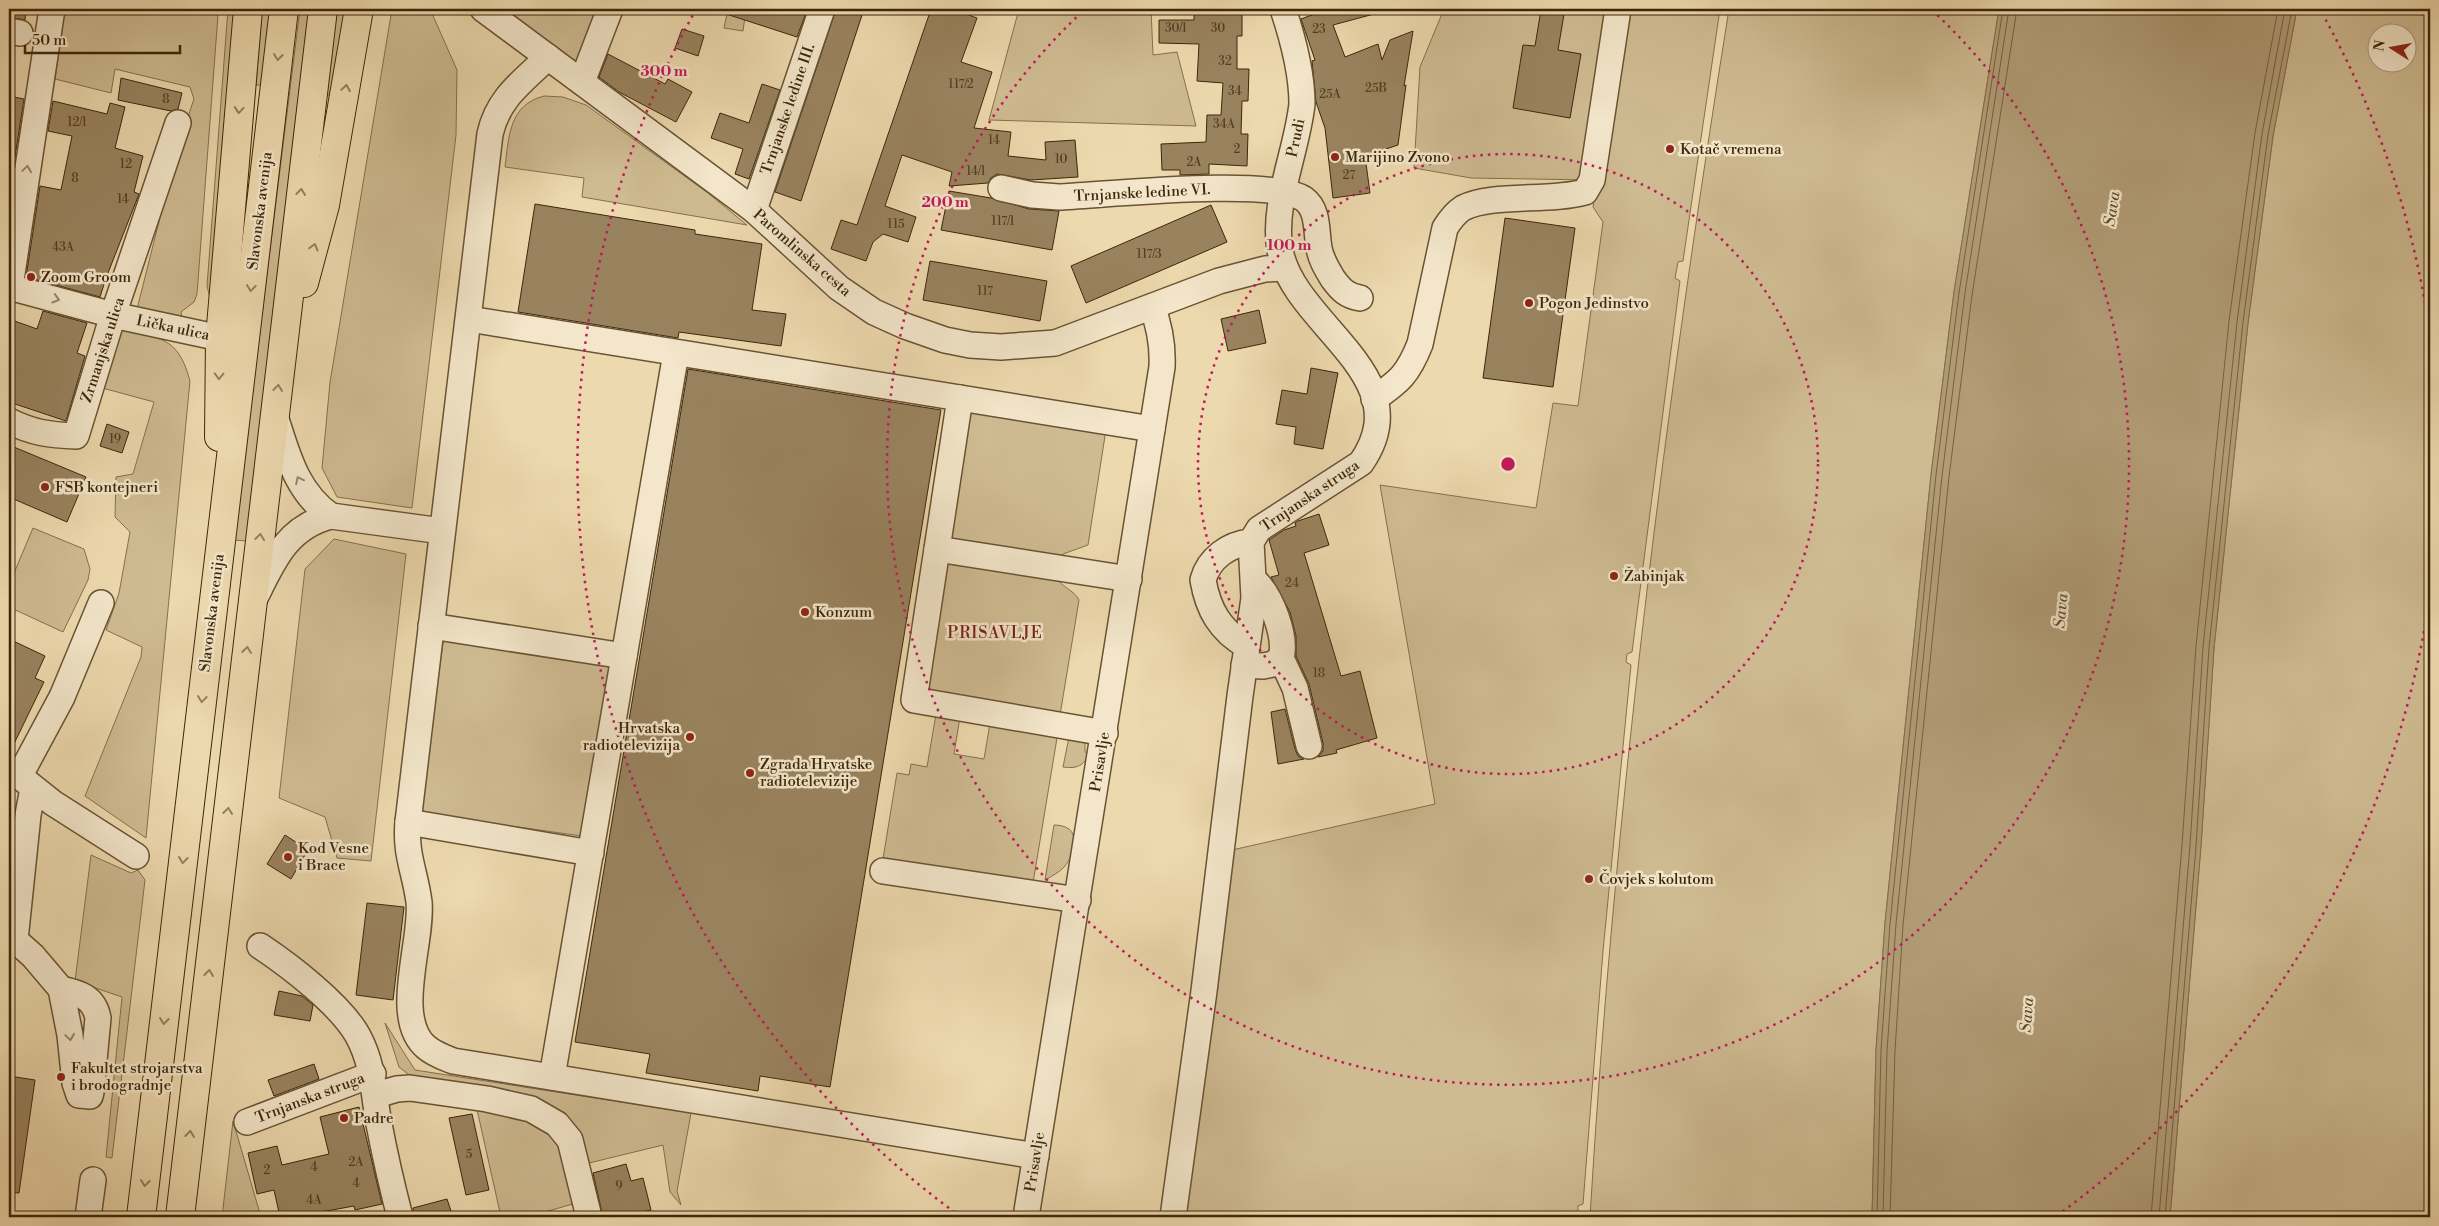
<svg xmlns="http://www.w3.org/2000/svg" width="2439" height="1226" viewBox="0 0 2439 1226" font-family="'Libre Bodoni',serif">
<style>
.green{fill:#cfbb92;stroke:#86704e;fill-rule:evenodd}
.water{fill:#b19c76;stroke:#836d4b}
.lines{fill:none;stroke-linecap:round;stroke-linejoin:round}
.shore{stroke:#776140;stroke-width:1}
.building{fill:#99835f;stroke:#3d260a}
.minor-casing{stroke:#695333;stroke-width:28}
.major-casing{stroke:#3d260a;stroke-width:30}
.minor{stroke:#f3e6ca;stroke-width:25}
.major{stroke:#edd9ae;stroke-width:28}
.oneway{stroke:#95805c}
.oneway2{stroke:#98866a}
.ring{fill:none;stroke:#c2185b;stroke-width:2.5;stroke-dasharray:2.5 5}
.poi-dot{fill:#8f2418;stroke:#f3e6ca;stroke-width:2}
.labels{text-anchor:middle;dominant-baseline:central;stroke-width:5;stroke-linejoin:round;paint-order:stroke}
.number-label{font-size:12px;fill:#543d1f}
.street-label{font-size:15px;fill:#3d260a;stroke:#f3e6ca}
.poi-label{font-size:15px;fill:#3d260a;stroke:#f3e6ca;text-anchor:start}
.water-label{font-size:16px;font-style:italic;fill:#60492a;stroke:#f3e6ca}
.neighbourhood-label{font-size:16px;letter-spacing:1px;fill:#7a1f14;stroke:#f3e6ca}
.centre{fill:#c2185b;stroke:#f3e6ca;stroke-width:2.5}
.ring-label{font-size:15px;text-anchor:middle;font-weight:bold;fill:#c2185b;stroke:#f3e6ca;stroke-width:5;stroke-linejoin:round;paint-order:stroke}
</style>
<rect width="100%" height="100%" fill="#edd9ae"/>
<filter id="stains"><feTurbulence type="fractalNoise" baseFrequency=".004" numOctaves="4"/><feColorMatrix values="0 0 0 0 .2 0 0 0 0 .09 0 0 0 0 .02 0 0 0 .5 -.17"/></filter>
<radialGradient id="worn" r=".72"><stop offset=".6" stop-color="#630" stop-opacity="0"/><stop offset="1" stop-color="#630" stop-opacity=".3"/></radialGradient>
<g class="green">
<path d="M65 9H180L218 15 197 294 194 302 181 312 182 317 137 309 178 146 194 99 190 87 115 69 111 93 55 79Z"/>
<path d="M228 9H238L216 285 210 298 207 286Z"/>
<path d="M262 9H271L262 85H256Z"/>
<path d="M300 9H309L246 541 234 540Z"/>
<path d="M335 9H346L332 95H329L327 94Z"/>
<path d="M392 9H430L457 70 456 135 412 508 337 497 322 468 330 382Z"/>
<path d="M501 9H598L577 65Z"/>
<path d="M728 9H746L743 31 724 28Z"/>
<path d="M1019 9H1151L1153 55 1177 52 1196 126 989 120Z"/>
<path d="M1444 9H1618L1591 180 1471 178 1414 168 1420 67Z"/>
<path d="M1624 9H1720L1683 261 1678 262 1675 278 1680 281 1632 652 1627 654 1626 662 1631 665 1603 951 1583 1204 1578 1206V1217H1181L1232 850 1435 804 1380 485 1536 508 1553 403 1578 406 1603 222 1593 207Z"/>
<path d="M1729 9H1999L1954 292 1931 475 1885 923 1876 1050 1872 1217H1590C1614 813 1665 409 1729 9Z"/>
<path d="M2297 9H2430V1217H2170L2201 846 2214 648 2248 323 2273 136ZM2376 32H2406V62H2376Z"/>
<path d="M544 96 563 97 586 105 708 193 747 225 582 197 584 178 505 167C509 136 509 105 544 96Z"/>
<path d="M119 328C159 339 178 335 190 381L146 838 85 796 141 657 142 647 106 630 119 593 130 532 115 517 116 477 133 474 154 402 95 386Z"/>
<path d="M973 411 1104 431 1105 436 1088 545 1063 554 1059 560 945 540 967 416Z"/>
<path d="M33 528 84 549 90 569 88 580 63 632 9 607V585Z"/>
<path d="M334 539 406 554 371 861 337 858 325 817 279 798 305 569Z"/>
<path d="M943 557 1055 576C1061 587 1074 590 1079 600L1060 715 928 691Z"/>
<path d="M444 636 614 661 589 837 419 813Z"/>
<path d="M936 714 960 717 954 754 984 759 990 723 1054 733 1057 738 1033 883 883 859 897 773 909 775 911 764 927 767Z"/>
<path d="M1069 737 1079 738 1085 744V752L1089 753C1085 766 1076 769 1063 767Z"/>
<path d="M1054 825C1059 825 1065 826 1069 829 1079 837 1072 858 1065 866 1060 872 1052 876 1045 880Z"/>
<path d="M91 855 131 873 138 870 145 880 112 1158 106 1157 122 997 75 981Z"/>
<path d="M385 1023 415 1070 691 1113 677 1191 681 1205 670 1192 663 1145 585 1164 572 1123 413 1078 399 1067Z"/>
<path d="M476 1105 520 1114 559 1138 580 1202 527 1217H501Z"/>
<path d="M233 1121 261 1217H222Z"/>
</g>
<path class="water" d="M1999 9H2297L2273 136 2248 323 2214 648 2201 846 2170 1217H1872L1876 1050 1885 923 1931 475 1954 292Z"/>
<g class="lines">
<g class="shore">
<path d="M1877 1217 1881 1050 1890 924 1936 475 1959 293 2003 9"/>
<path d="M1883 1217 1887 1051 1896 924 1942 476 1965 293 2009 9"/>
<path d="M1890 1217 1895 1051 1903 925 1949 477 1972 295 2017 9"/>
<path d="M2151 1217 2182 845 2196 646 2229 321 2255 133 2278 9"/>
<path d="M2159 1217 2190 845 2203 647 2237 322 2262 134 2285 9"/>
<path d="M2165 1217 2196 846 2209 648 2243 322 2268 135 2292 9"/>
</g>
</g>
<g class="building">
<path d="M9 9H26L25 20 9 17Z"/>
<path d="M721 9H793L806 13 797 37 720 12Z"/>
<path d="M836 9H864L801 201 775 192Z"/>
<path d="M931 9H952L977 18 961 62 992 72 974 128 1011 132 1008 156 1046 160 1045 142 1075 140 1078 177 1031 180 997 174 991 178 988 183 949 186 952 172 902 155 885 206 916 217 908 242 883 234 873 242 866 261 831 249 841 220 857 225Z"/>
<path d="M1194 9H1242V36H1237V69H1249L1248 101H1242L1241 134H1248L1247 166 1209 164V174L1180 175V170H1162L1161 144 1206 142 1207 115H1221L1223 83 1197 81 1199 44 1159 43V20H1194Z"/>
<path d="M1328 9H1373L1374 14 1333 25 1345 57 1378 44 1382 60 1390 40 1413 31 1404 86 1406 85 1398 145 1365 156 1370 193 1333 198 1325 128 1316 102 1312 61 1315 60 1301 19Z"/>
<path d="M1541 10 1564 14 1558 50 1581 54 1570 118 1513 108 1523 45 1535 46Z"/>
<path d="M682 29 704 36 698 56 675 48Z"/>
<path d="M608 54 665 84 668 79 692 92 676 122 619 92 599 77Z"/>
<path d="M121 78 182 93 178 109 171 111 118 100Z"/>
<path d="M762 84 780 90 749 179 735 174 743 149 711 138 720 113 749 123Z"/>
<path d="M9 96 24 99 14 163H9Z"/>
<path d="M53 101 107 114 110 103 125 107 115 148 143 156 134 192 139 194 106 278 100 297 26 277 40 186 61 190 72 136 48 131Z"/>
<path d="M949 191 991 198 1029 209 1059 211 1052 250 941 230Z"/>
<path d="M535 204 695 230V234L762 244 752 310 786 314 781 346 679 332 678 338 518 312Z"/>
<path d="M1211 205 1227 242 1086 303 1071 266Z"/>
<path d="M1505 218 1575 228 1553 387 1483 378Z"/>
<path d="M930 261 1047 281 1040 321 923 300Z"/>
<path d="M1259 310 1266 343 1228 351 1221 319Z"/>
<path d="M43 311 87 323 77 353 85 356 66 421 9 402V319L37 329Z"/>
<path d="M1311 368 1338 373 1323 449 1294 444 1296 427 1276 424 1282 390 1307 394Z"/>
<path d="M688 369 941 410 830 1087 760 1076 758 1091 646 1073 650 1054 575 1042Z"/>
<path d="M107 424 129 432 122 453 100 446Z"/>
<path d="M9 445 86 477 67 522 9 497Z"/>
<path d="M1319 514 1329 545 1304 553 1341 676 1360 671 1377 738 1336 750 1337 753 1318 757 1323 751V743L1309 684 1296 656V636L1290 612 1271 577 1279 575 1269 540 1284 530 1296 526 1295 523 1298 521Z"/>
<path d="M9 639 45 656 35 678 44 682 9 754Z"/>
<path d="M1285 709 1295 749 1298 756 1304 759 1278 764 1271 712Z"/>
<path d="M285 835 308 850 291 879 267 864Z"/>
<path d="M367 903 404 907 393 1000 356 995Z"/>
<path d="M279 991 302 996 313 1005 310 1021 274 1015Z"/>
<path d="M314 1064 319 1079 274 1096 268 1080Z"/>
<path d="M9 1076 35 1080 19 1193 9 1192Z"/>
<path d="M359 1107 382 1204 355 1210 354 1206 294 1217H280L274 1190 257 1194 248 1153 277 1146 282 1165 329 1154 320 1117Z"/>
<path d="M472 1114 489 1190 466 1195 449 1118Z"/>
<path d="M626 1164 631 1181 643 1178 651 1210 622 1217H603L593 1173Z"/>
<path d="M447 1199 453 1217H414L413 1208Z"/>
</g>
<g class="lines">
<g class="minor-casing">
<g id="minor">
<path d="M483 9 754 210 839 288 874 312 905 326 945 340 970 345 1001 347 1055 343 1219 281 1265 269 1284 268"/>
<path d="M9 31 20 33"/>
<path d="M548 57C522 82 498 98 490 134L408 822C405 855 415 871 419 902 423 941 392 1018 426 1047 434 1054 443 1057 453 1061L1036 1156"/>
<path d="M582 82 610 9"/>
<path d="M1001 188 1032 195 1059 197C1105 195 1272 177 1304 199 1319 210 1316 232 1319 248 1321 260 1327 269 1333 279 1341 290 1347 296 1360 298"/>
<path d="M754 210 822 9"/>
<path d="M9 287 113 315 220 338"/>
<path d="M10 287 52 9"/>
<path d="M469 319 1152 429"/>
<path d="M960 398 914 700 1105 733"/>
<path d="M1374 399C1400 381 1408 374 1420 344L1445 228C1450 220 1455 213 1463 208 1492 193 1549 202 1585 192L1592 180 1618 9"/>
<path d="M275 416C287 453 296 492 331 516"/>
<path d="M9 421C33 433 50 435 76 436L113 315 178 123"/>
<path d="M937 549 1129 579"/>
<path d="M256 596C274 559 288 527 331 516L442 531"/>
<path d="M431 626 624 656"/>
<path d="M1247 646C1220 631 1208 609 1203 580 1209 558 1229 544 1251 542"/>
<path d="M1281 658 1295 688 1309 746"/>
<path d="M1244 665 1263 666 1273 664 1281 658C1287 637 1271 595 1254 580"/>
<path d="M9 768 53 803 136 856"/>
<path d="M19 777 62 697 101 603"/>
<path d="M408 822 591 853"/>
<path d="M883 871 1078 900"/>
<path d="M9 939 15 940 33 956 61 989 70 1035 75 1083 79 1095 90 1096 91 1092 98 1018C94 997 79 993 61 989"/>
<path d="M15 940 28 815 33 788"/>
<path d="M260 946C290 966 341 1005 358 1036 374 1066 373 1092 379 1124 385 1156 392 1186 400 1217"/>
<path d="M552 1077 676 353"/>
<path d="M376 1095 397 1089 410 1088 487 1099 531 1109 557 1124 570 1140 589 1217"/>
<path d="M247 1122 373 1074"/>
<path d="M88 1217 93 1180"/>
<path d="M1026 1217 1162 367C1163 345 1160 327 1152 307"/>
<path d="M1173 1217 1204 991 1240 696 1254 598 1251 542 1259 529 1361 463C1422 376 1294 326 1280 250 1272 204 1297 151 1302 104 1302 72 1293 39 1283 9"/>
</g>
</g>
<g class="major-casing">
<g id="major">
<path d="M304 283 325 205 359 9"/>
<path d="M219 437 220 338 248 9"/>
<path d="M141 1217 284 9"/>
<path d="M180 1217 323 9"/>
</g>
</g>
<use href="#minor" class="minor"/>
<use href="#major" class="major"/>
</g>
<defs><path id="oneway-chevron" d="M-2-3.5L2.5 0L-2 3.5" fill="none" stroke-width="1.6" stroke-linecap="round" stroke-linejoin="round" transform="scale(1.25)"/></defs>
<g class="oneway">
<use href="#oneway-chevron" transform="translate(278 57) rotate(97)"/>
<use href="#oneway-chevron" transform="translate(346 88) rotate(-81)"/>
<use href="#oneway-chevron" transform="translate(239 110) rotate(95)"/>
<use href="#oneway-chevron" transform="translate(301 192) rotate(-83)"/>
<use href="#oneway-chevron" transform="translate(314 247) rotate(-75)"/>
<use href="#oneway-chevron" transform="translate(251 288) rotate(97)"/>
<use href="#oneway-chevron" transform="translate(219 376) rotate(92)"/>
<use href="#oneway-chevron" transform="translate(278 388) rotate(-83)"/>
<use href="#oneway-chevron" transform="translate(260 537) rotate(-83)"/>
<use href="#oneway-chevron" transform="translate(247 650) rotate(-83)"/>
<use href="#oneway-chevron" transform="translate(202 699) rotate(97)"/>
<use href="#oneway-chevron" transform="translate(228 811) rotate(-83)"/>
<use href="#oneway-chevron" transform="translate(183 860) rotate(97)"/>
<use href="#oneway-chevron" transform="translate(209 973) rotate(-83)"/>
<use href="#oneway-chevron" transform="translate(164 1021) rotate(97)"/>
<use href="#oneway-chevron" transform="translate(190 1134) rotate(-83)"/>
<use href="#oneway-chevron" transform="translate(145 1183) rotate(97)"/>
</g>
<g class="oneway2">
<use href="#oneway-chevron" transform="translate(27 169) rotate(-82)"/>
<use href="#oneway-chevron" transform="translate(56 299) rotate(16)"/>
<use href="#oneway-chevron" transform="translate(299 480) rotate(-116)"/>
<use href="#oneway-chevron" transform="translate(70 1037) rotate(82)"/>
</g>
<g class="ring">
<circle cx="1508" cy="464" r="310"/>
<path d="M1932 10A621 621 0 1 1 1084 10"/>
<path d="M2430 594A931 931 0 0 1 2055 1217M961 1217A931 931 0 0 1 694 13M2322 13A931 931 0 0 1 2430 334"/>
</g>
<g class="poi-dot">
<circle cx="1670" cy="149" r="5"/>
<circle cx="1335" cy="157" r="5"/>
<circle cx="31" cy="277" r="5"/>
<circle cx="1529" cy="303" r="5"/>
<circle cx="45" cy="487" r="5"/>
<circle cx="1614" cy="576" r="5"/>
<circle cx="805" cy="612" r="5"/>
<circle cx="690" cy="737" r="5"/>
<circle cx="750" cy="773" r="5"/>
<circle cx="288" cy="857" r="5"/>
<circle cx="1589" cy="879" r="5"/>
<circle cx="61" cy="1077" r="5"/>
<circle cx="344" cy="1118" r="5"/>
</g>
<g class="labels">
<g class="number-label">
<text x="1176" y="28">30/1</text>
<text x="1218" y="28">30</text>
<text x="1319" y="29">23</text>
<text x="1225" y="61">32</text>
<text x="961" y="84">117/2</text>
<text x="1376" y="88">25B</text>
<text x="1235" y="91">34</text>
<text x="1330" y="94">25A</text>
<text x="166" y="99">8</text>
<text x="77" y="122">12/1</text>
<text x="1224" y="124">34A</text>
<text x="994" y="140">14</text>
<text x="1237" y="149">2</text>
<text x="1061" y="159">10</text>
<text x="1194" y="162">2A</text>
<text x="126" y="164">12</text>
<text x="976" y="171">14/1</text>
<text x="1349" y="175">27</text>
<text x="75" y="178">8</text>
<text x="123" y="199">14</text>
<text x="1003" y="221">117/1</text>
<text x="896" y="224">115</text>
<text x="63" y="247">43A</text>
<text x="1149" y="254">117/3</text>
<text x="985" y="291">117</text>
<text x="115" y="439">19</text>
<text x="1292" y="583">24</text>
<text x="1319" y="673">18</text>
<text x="469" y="1154">5</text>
<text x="356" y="1162">2A</text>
<text x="314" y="1167">4</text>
<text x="267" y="1170">2</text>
<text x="356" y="1183">4</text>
<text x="619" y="1186">9</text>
<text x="314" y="1200">4A</text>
</g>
<g class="street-label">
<text transform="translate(788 109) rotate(-71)">Trnjanske ledine III.</text>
<text transform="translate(1296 138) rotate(-78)">Prudi</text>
<text transform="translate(1142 193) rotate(-3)">Trnjanske ledine VI.</text>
<text transform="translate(260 211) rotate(-83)">Slavonska avenija</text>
<text transform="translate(802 253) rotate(41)">Paromlinska cesta</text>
<text transform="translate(173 328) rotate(12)">Lička ulica</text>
<text transform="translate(103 350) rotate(-72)">Zrmanjska ulica</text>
<text transform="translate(1310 496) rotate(-34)">Trnjanska struga</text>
<text transform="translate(212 613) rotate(-83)">Slavonska avenija</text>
<text transform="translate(1100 762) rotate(-81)">Prisavlje</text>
<text transform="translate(310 1098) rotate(-21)">Trnjanska struga</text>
<text transform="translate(1035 1162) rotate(-81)">Prisavlje</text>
</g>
<g class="poi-label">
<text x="1680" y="149">Kotač vremena</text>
<text x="1345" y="157">Marijino Zvono</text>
<text x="41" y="277">Zoom Groom</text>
<text x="1539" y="303">Pogon Jedinstvo</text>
<text x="55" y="487">FSB kontejneri</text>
<text x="1624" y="576">Žabinjak</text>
<text x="815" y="612">Konzum</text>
<text x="680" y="728" text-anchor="end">Hrvatska<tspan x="680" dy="17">radiotelevizija</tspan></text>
<text x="760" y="764">Zgrada Hrvatske<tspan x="760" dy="17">radiotelevizije</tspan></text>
<text x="298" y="848">Kod Vesne<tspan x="298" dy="17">i Brace</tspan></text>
<text x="1599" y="879">Čovjek s kolutom</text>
<text x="71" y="1068">Fakultet strojarstva<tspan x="71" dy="17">i brodogradnje</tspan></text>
<text x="354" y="1118">Padre</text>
</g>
<g class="water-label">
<text transform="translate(2112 209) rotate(-81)">Sava</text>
<text transform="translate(2061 611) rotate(-85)">Sava</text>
<text transform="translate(2027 1015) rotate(-86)">Sava</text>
</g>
<g class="neighbourhood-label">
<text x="995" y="633">PRISAVLJE</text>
</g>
</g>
<circle cx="1508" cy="464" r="8" class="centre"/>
<g class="ring-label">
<text x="664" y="76">300 m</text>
<text x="945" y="207">200 m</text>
<text x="1289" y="250">100 m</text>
</g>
<rect width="2439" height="1226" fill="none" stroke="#edd9ae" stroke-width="30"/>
<rect x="10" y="10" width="2419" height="1206" fill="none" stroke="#3d260a" stroke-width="2.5"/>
<rect x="15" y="15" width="2409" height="1196" fill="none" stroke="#3d260a"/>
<g transform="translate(2392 48) rotate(281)"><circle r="24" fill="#f3e6ca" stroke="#aa997d"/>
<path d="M0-4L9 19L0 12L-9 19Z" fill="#8f2418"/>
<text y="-8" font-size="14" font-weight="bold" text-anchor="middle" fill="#3d260a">N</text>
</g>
<path d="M25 45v8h155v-8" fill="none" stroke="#3d260a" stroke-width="2.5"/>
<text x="32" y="45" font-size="15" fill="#3d260a" stroke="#f3e6ca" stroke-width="4" paint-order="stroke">50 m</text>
<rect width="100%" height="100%" filter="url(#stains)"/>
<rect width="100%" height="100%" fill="url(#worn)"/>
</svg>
